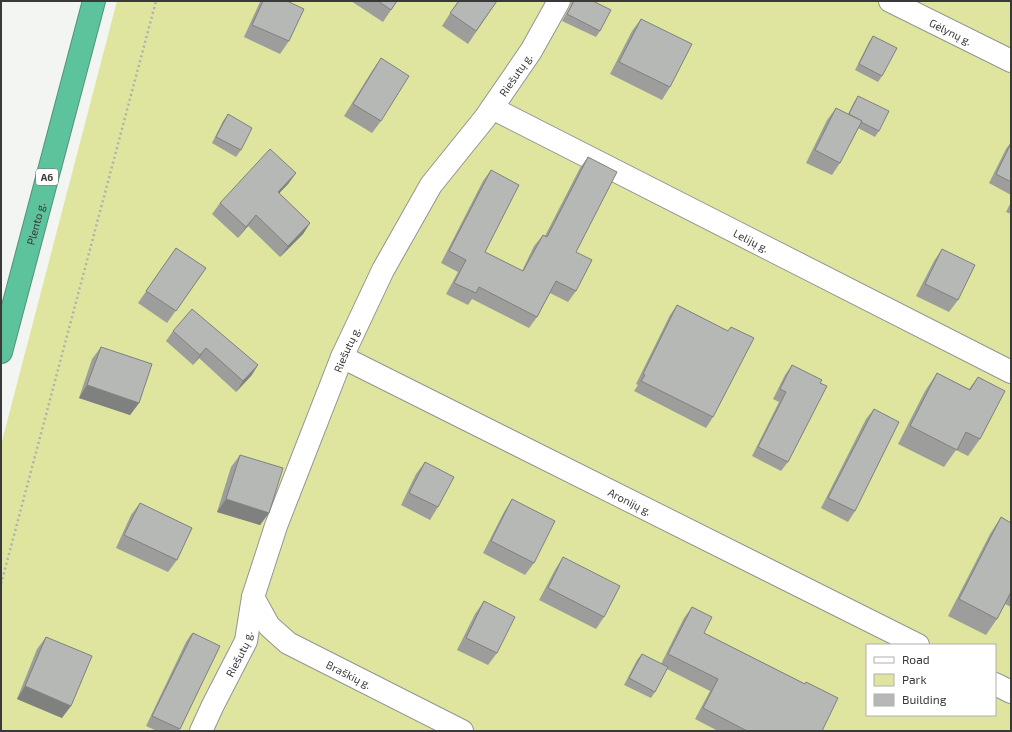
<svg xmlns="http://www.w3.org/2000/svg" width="1012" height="732" viewBox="0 0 1012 732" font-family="'Exo 2',sans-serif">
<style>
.green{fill:#dfe59e;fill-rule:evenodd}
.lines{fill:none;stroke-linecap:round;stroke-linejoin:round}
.minor-casing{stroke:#929592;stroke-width:24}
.highway-casing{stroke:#50937a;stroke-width:24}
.path{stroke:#afb1af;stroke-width:2.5;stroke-dasharray:2 3;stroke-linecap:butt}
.minor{stroke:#fff;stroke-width:22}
.highway{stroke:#5dc39d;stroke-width:22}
.wall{fill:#9d9e9c}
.shaded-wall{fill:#7f817f}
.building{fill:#b6b8b5;stroke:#7f817f}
.labels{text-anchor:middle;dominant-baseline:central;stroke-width:4;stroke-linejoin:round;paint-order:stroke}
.shield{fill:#fff;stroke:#747474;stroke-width:1}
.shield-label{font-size:10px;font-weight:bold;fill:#383938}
.street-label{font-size:11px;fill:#383938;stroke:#fff}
</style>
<rect width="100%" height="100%" fill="#f2f5f2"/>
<path class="green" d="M117 1H1011V731H1V445ZM867 645H995V715H867Z"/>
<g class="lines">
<g class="minor-casing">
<g id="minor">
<path id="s1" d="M890 1 1011 61"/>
<path id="s2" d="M492 108 1011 372"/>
<path id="s3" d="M342 357 918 645"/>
<path id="s4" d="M253 597 269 626 288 643 462 731"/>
<path d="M995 684 1011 692"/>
<path id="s5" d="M201 731 213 705 246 641 253 597 276 526 342 357 383 270 431 185 485 118 531 51 559 1"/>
</g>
</g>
<g class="highway-casing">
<g id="highway">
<path id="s6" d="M1 352 94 1"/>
</g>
</g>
<path class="path" d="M1 584 156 1"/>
<use href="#minor" class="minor"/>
<use href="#highway" class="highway"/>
</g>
<g class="wall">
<path d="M261 1H287L289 41 280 54 244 37 259 4Z"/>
<path d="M351 1H397L383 22Z"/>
<path d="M458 1H497L468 44 442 26Z"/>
<path d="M572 1H593L600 31 596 37 562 21 570 7Z"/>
<path d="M641 19 670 87 662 100 610 74 632 31Z"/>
<path d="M873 36 882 76 878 82 855 70 869 42Z"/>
<path d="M381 58V121L372 133 344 116 372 71Z"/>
<path d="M858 96 879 131 875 137 858 128 840 163 832 175 806 163 827 120 836 108 848 114 854 102Z"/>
<path d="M228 114 241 150 236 157 212 143 223 121Z"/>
<path d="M1011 142V195L989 183 1006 149Z"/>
<path d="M588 157 576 252V291L568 302 550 293 537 317 529 328 472 299 468 305 446 294 458 272 441 263 483 181 491 170 485 252 522 271 534 246 543 235 545 236 580 168Z"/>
<path d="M296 173 288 184 279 193 310 223 303 234 280 257 248 226 238 238 212 214 220 203Z"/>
<path d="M1011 202V214L1006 212Z"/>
<path d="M176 248 206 268 167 323 138 303Z"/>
<path d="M942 249 958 300 949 312 916 296 934 261Z"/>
<path d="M677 305 728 331 731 327 713 417 706 428 634 391 638 385 636 384 670 315Z"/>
<path d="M173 331 258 365 251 376 236 392 199 358 193 365 166 341Z"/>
<path d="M101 347 139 403 130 415 79 398 92 359Z"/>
<path d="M792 365 820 383 788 462 781 471 752 456 779 402 773 399 785 375Z"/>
<path d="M937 373 969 389 978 377 980 439 968 456 956 450 944 467 898 444 925 391Z"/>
<path d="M874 409 855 511 848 522 821 508 866 419Z"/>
<path d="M240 455 269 513 260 525 217 512 231 467Z"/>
<path d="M425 462 438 507 430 520 401 505 416 474Z"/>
<path d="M512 499 534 563 525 575 483 553 504 512Z"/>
<path d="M140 503 177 560 168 572 116 548 131 515Z"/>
<path d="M1001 517 1011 523V607L1005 604 997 619 986 635 948 616 990 534Z"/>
<path d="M563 557 604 617 596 629 539 600 555 570Z"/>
<path d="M484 601 497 653 488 665 457 650 475 614Z"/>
<path d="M692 607 704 633 805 684 806 682 822 731H718L695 719 710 691 667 669 655 692 651 698 624 685 637 660 642 654 661 664 684 618Z"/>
<path d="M192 633 180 729 178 731H157L146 726 186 642Z"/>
<path d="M46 637 62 718 17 699 37 649Z"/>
</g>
<g class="shaded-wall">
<path d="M296 173 288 184 270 203 278 192Z"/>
<path d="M256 215 248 226 238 238 246 227Z"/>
<path d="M310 223 303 234 280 257 288 246Z"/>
<path d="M206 348 199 358 193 365 200 355Z"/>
<path d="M258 365 251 376 236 392 243 381Z"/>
<path d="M87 385 139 403 130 415 79 398Z"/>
<path d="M226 499 269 513 260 525 217 512Z"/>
<path d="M25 686 71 706 62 718 17 699Z"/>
</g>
<g class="building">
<path d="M263 1H287L304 9 289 41 252 25Z"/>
<path d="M378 1H397L391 10Z"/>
<path d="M459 1H497L476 31 450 13Z"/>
<path d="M574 1H593L611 10 600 31 567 14Z"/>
<path d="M641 19 692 44 670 87 619 62Z"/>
<path d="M873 36 897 48 882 76 859 64Z"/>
<path d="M381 58 409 76 381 121 353 104Z"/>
<path d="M858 96 889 111 879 131 861 122 862 121 849 114Z"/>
<path d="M836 108 862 121 840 163 815 150Z"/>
<path d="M228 114 252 128 241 150 216 137Z"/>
<path d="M1011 143V182L996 174Z"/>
<path d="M270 149 296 173 278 192 310 223 288 246 256 215 246 227 220 203Z"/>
<path d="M588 157 617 172 576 252 592 260 576 291 556 281 537 317 479 287 476 293 454 283 466 260 449 251 491 170 519 185 485 252 523 271 543 235 547 237Z"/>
<path d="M176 248 206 268 176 311 146 291Z"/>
<path d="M942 249 975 265 958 300 925 284Z"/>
<path d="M677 305 728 331 731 327 754 338 713 417 641 381 645 375 643 374Z"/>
<path d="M192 309 258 365 243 381 206 348 200 355 173 331Z"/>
<path d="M101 347 152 364 139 403 87 385Z"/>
<path d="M792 365 822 380 820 383 827 386 788 462 758 447 786 392 780 389Z"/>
<path d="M937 373 970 390 978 377 1005 391 980 439 966 432 957 450 910 426Z"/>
<path d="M874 409 899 422 855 511 828 498Z"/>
<path d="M240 455 283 468 269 513 226 499Z"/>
<path d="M425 462 454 477 438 507 409 493Z"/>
<path d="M512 499 555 521 534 563 491 541Z"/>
<path d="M140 503 192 528 177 560 124 535Z"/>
<path d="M1001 517 1011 523V592L997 619 959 599Z"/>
<path d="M563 557 620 586 604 617 548 588Z"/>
<path d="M484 601 515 617 497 653 466 638Z"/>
<path d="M692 607 712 617 704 633 805 684 806 682 838 698 822 731H747L703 708 718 679 668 654Z"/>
<path d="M193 633 220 646 180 729 152 716Z"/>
<path d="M46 637 92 656 71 706 25 686Z"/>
<path d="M642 654 668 667 655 692 629 678Z"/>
</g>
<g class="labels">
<rect class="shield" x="36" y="169" width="22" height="16" rx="3"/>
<g class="shield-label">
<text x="47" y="177">A6</text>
</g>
<g class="street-label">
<text stroke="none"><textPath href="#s1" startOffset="68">Gėlynų g.</textPath></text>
<text stroke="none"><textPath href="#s5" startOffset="734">Riešutų g.</textPath></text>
<text stroke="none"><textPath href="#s6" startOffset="133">Plento g.</textPath></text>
<text stroke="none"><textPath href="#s2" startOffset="291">Lelijų g.</textPath></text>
<text stroke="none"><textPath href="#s5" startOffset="410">Riešutų g.</textPath></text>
<text stroke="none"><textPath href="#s3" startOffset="322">Aronijų g.</textPath></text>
<text stroke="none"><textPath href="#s5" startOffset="86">Riešutų g.</textPath></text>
<text stroke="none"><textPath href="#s4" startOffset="127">Braškių g.</textPath></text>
</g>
</g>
<rect width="1012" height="732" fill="none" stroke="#383938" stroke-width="4"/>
<rect x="866" y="644" width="130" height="72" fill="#ffffff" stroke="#afb0af"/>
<rect x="874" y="657" width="20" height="6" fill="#ffffff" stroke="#afb0af"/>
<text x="902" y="664" font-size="12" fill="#383938">Road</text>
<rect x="874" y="674" width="20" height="12" fill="#dfe59e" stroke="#afb0af"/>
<text x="902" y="684" font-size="12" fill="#383938">Park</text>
<rect x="874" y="694" width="20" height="12" fill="#b6b8b5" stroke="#afb0af"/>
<text x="902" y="704" font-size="12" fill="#383938">Building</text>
</svg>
